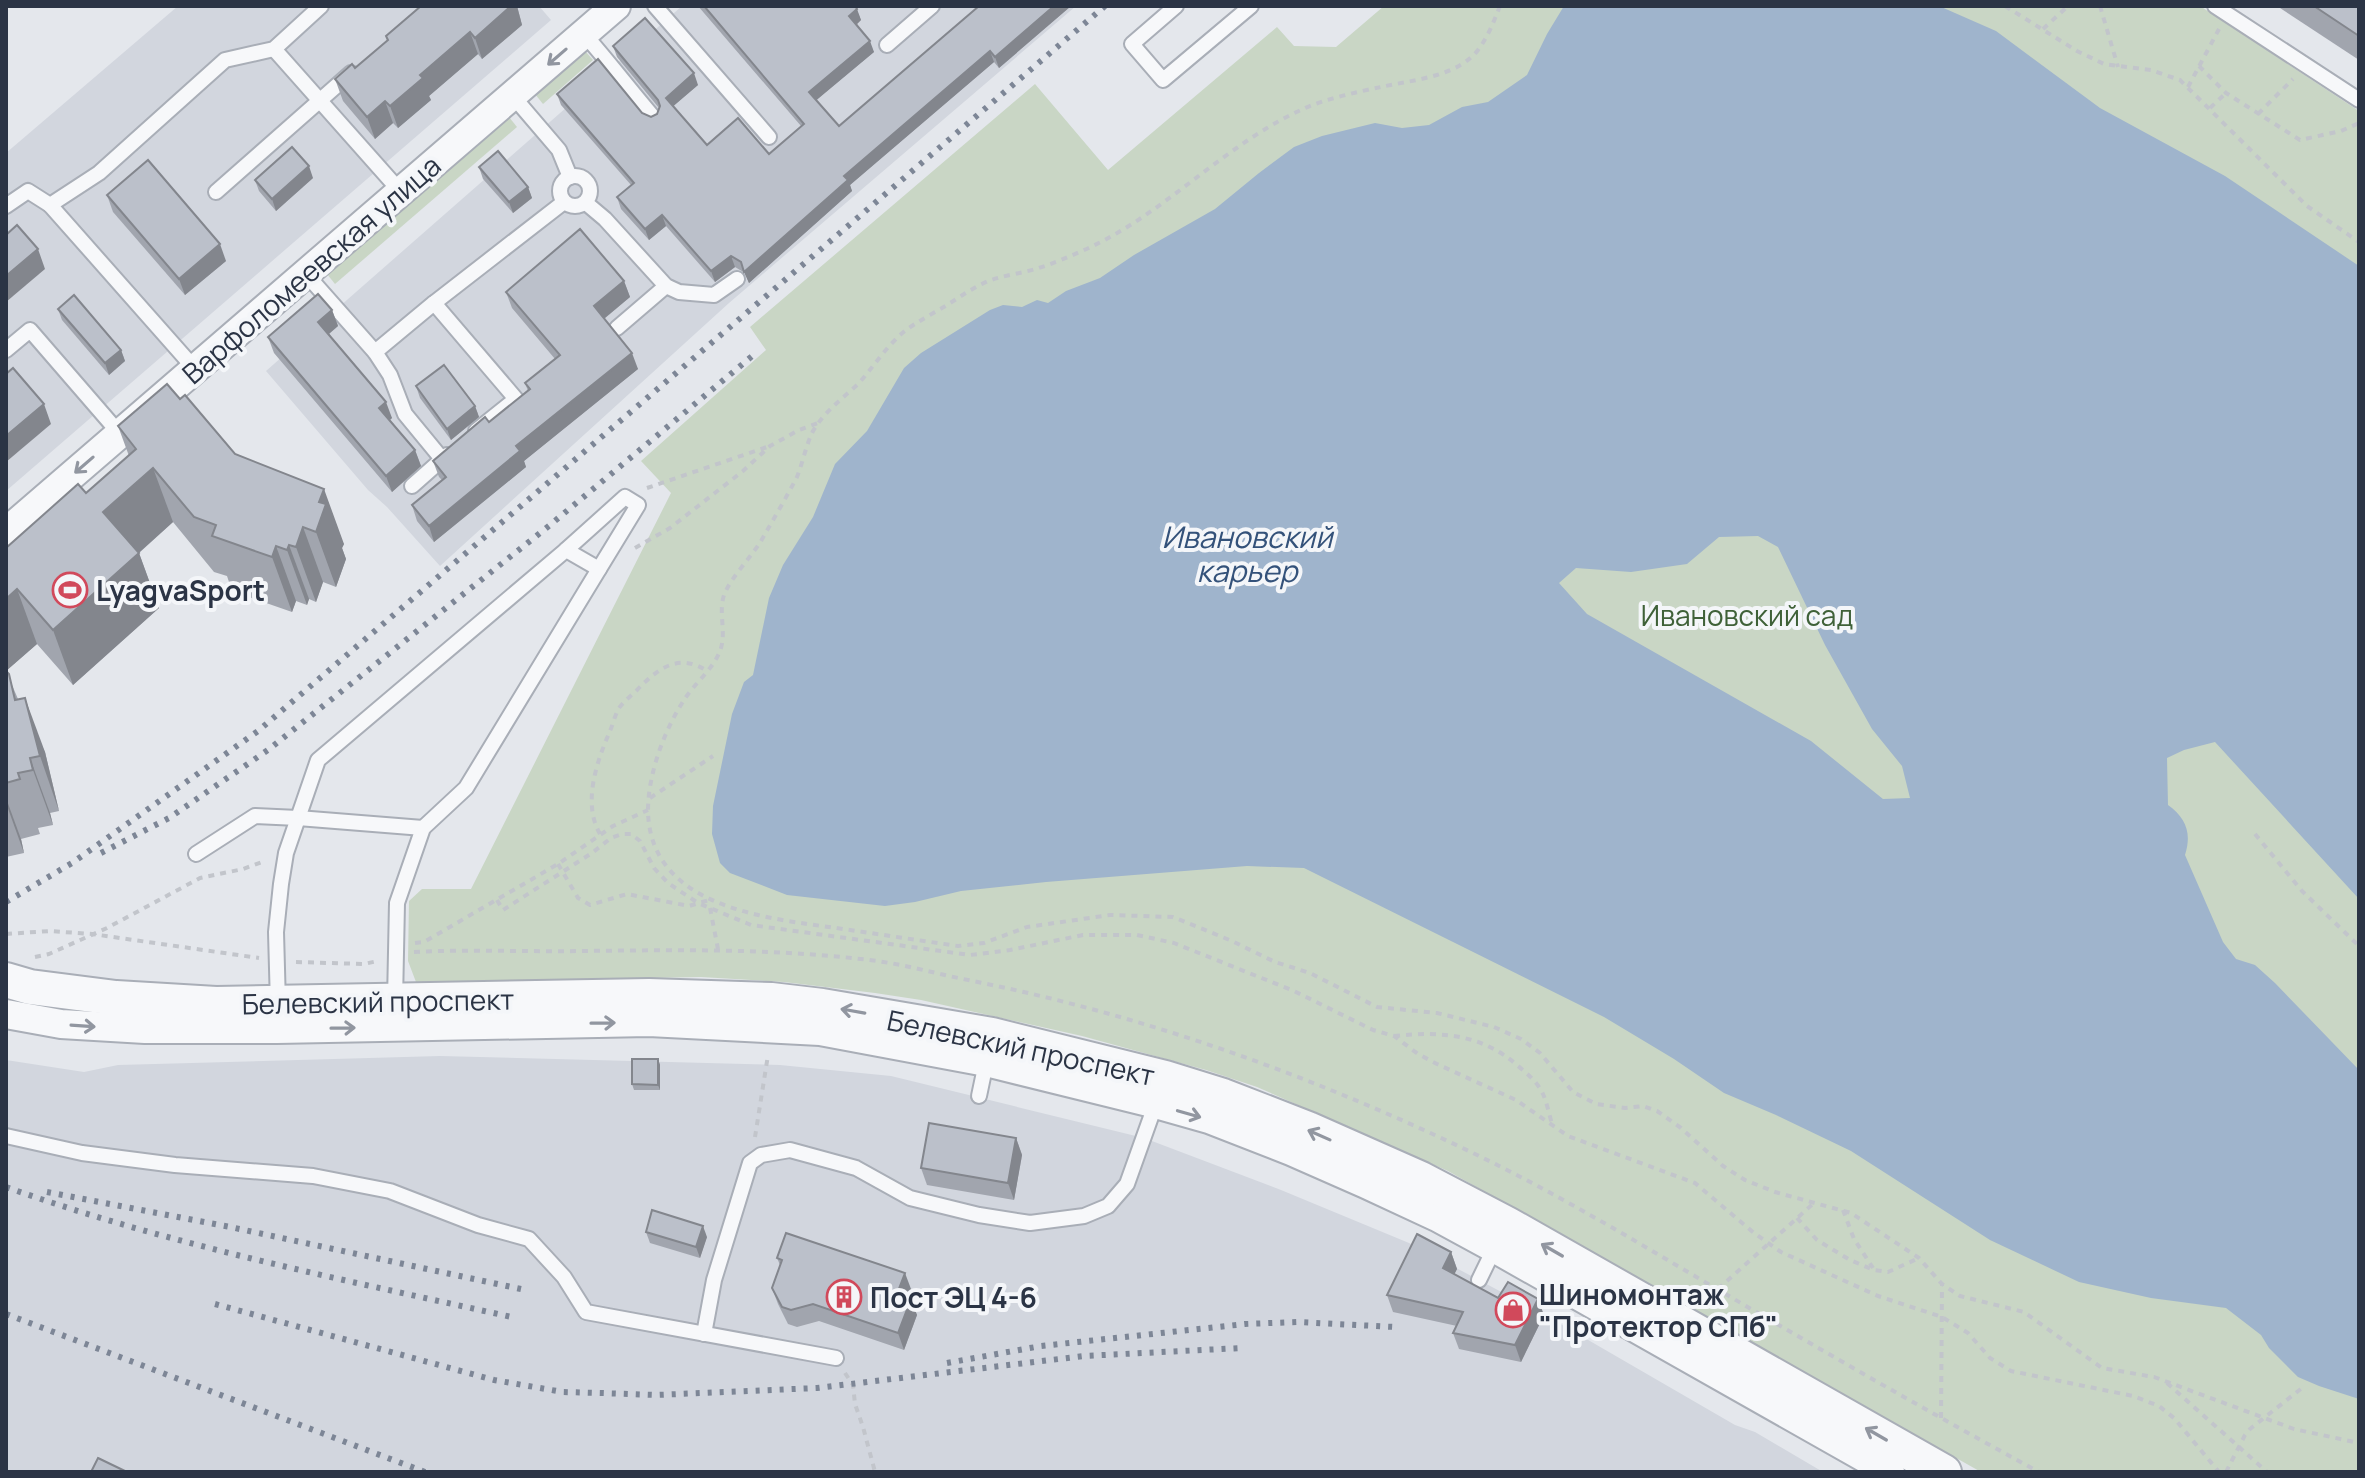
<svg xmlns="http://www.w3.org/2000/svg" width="2365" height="1478" viewBox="0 0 2365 1478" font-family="Manrope,sans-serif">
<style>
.built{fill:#d2d6de}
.green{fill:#c9d6c5}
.water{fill:#9fb4cc;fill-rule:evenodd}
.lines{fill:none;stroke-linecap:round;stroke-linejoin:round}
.service-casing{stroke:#a9aeb7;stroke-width:18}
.minor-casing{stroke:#a9aeb7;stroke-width:32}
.tertiary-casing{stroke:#a9aeb7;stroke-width:38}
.path{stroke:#c2c5cb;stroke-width:4;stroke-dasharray:6 6;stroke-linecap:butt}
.service{stroke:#f7f8fa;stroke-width:14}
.minor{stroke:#f7f8fa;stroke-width:28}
.tertiary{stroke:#f7f8fa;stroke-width:34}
.rail{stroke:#7d8696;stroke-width:6;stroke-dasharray:4 8;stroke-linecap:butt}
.wall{fill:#a1a5ae}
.shaded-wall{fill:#83868d}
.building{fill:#bbc0ca;stroke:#83868d;stroke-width:2}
.oneway{stroke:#9196a0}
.labels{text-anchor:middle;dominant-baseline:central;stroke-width:8;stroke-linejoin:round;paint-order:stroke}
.street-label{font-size:28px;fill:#2b3445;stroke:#f4f6f9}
.poi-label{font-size:28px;font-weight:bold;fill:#2b3445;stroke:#f4f6f9;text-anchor:start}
.park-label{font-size:28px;fill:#3f6138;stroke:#f4f6f9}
.water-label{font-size:30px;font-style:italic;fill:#34527a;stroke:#f4f6f9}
</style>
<rect width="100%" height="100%" fill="#e4e7ec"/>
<g class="built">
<path d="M178 6H539L551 20 6 491V153Z"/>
<path d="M682 6H1076L729 303 440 566 387 507 368 490 266 371Z"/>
<path d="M440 1056 780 1065 891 1076 1144 1138 1281 1190 1409 1243 1545 1315 1735 1425 1755 1432 1823 1472H6V1060L84 1072 118 1065Z"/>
</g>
<g class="green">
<path d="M1384 6H2200L2359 111V1472H1981L1448 1171 1257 1087 1206 1070 1082 1036 921 1000 875 993 784 982 701 977 416 982 408 961 409 901 422 889H471L671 493 641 461 766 350 750 327 1035 84 1108 170 1277 27 1294 46 1336 47Z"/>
<path d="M585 51 593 60 543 104 535 94Z"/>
<path d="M509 117 517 127 335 284 327 274Z"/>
</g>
<path class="water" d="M1564 6H1939L1996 31 2100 108 2225 176 2359 266V899L2215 742 2184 750 2167 758 2168 805C2186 818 2192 833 2185 855L2223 942 2236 959 2255 965 2275 983 2359 1070V1399L2319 1386 2298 1377 2269 1348 2261 1335 2226 1308 2151 1298 2079 1282 1990 1240 1851 1151 1776 1115 1724 1093 1674 1059 1604 1017 1304 868 1247 866 1046 882 961 891 915 902 885 906 787 895 730 873 720 863 712 834 713 806 732 714 744 682 753 675 769 598 783 565 813 517 835 464 867 431 904 368 921 353 990 310 1003 305 1022 307 1037 300 1048 303 1066 291 1100 278 1134 255 1215 209 1259 173 1294 147 1322 136 1375 123 1402 128 1429 125 1462 107 1488 102 1527 75 1547 34ZM1758 536 1778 547 1825 645 1872 729 1902 766 1910 798 1883 799 1811 741 1587 614 1559 583 1576 568 1631 572 1687 564 1719 537Z"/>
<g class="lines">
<g class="service-casing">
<g id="service">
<path d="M655 6 769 137"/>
<path d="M1176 6 1132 44 1163 80 1251 6"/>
<path d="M2215 6 2359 100"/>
<path d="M584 34C608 61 630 90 654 118"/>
<path d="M887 45 932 6"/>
<path d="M274 49 400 191"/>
<path d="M512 95 559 150 570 177"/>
<circle cx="575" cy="191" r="15"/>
<path d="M216 192 351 73"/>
<path d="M586 203 605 219 666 286 679 292 714 295 737 279"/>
<path d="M50 205 195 369"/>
<path d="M6 206 28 191 50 205 99 173 225 60 274 49 321 6"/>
<path d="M306 274 375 352 390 375 405 414 442 459"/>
<path d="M434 303 516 399 476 431"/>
<path d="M617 328 666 286"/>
<path d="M6 350 30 330 120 434"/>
<path d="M375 352 434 303 564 202"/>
<path d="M412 486 447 455"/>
<path d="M566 550 625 497 638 505 599 569"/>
<path d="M196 854 255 816 298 818 423 828"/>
<path d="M278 1005 276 932 281 884 286 853 318 760 566 550 599 569 466 788 423 828 397 903 395 1001"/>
<path d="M979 1096 987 1058"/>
<path d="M6 1136 82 1153 175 1165 313 1176 390 1191 478 1225 529 1239 564 1277 586 1312 836 1358"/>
<path d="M1479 1280 1496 1245"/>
<path d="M704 1334 714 1280 750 1163 761 1155 790 1150 856 1168 910 1198 979 1215 1030 1223 1084 1216 1108 1206 1127 1184 1157 1100"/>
</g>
</g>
<g class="minor-casing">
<g id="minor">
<path d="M6 532 616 6"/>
<path d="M6 1014 61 1024 145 1029H277L649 1022 820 1031 986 1062 1156 1104 1209 1119 1291 1151 1366 1184 1437 1217 1494 1248 1890 1472"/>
</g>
</g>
<g class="tertiary-casing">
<path id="tertiary" d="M6 980 30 987 116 998 216 1004 649 996 771 1000 822 1006 992 1035 1165 1078 1223 1096 1308 1129 1421 1179 1507 1224 1944 1472"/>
</g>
<g class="path">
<path d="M1500 6C1494 21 1488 37 1478 50 1457 77 1412 80 1381 87 1357 92 1325 99 1303 109 1223 145 1164 215 1084 250 1069 257 1054 263 1039 268 1023 273 1006 275 991 280 970 288 954 302 935 312 920 321 906 328 895 340 881 354 871 370 858 384 842 399 825 411 813 431 806 445 803 462 797 477 786 498 773 520 761 541 751 557 730 579 724 595 718 613 727 633 720 651 713 669 697 681 686 697 665 728 648 773 648 811 650 907 765 918 836 928 877 934 917 940 958 946L984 943 1027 927 1110 915 1173 917 1232 941 1275 962 1310 973 1377 1007 1437 1013 1494 1027 1521 1039 1540 1053 1573 1092 1596 1104 1625 1108 1643 1106 1657 1111 1681 1128 1723 1166 1745 1180 1775 1192 1851 1213 1919 1258 1942 1284 1960 1296 2024 1312 2102 1368 2154 1377 2294 1429 2359 1443"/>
<path d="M2005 6 2077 51 2104 64 2151 70 2180 80 2307 206 2359 242"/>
<path d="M2100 6 2118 67"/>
<path d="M2043 29 2068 6"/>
<path d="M2199 66 2226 93 2300 140 2341 131 2359 123"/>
<path d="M2188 87 2219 29"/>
<path d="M2210 108 2226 93"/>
<path d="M2258 114 2293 79"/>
<path d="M647 488 767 447"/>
<path d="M635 548 670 528 743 471 770 446 799 430 818 423"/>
<path d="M650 798 713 756"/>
<path d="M600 834C582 803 597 761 610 731 613 724 615 715 619 708 624 701 631 696 637 690 657 669 679 652 707 671"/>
<path d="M2255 834 2302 891 2359 946"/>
<path d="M558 864 578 898 590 905 627 894 689 906 709 900"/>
<path d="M497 900 503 910 592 853 611 838 622 834H631L640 841 654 868 668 883 698 903 751 925 970 955 1010 950 1083 935H1137L1174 943 1294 991 1373 1030 1394 1036 1418 1054 1437 1064 1516 1100 1568 1136 1695 1183 1754 1233 1781 1252 1878 1296 1942 1317 1968 1333 1990 1358 2011 1371 2133 1396 2159 1406 2174 1418 2219 1472"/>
<path d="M710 908 718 949"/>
<path d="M6 934 50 931 92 934 259 958"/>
<path d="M415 943 424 942 558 864 613 826 648 810"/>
<path d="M414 952C469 949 525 952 580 951 679 950 778 948 877 961 906 965 934 973 963 979 1141 1014 1311 1075 1475 1154 1564 1197 1648 1249 1734 1299 1835 1358 1936 1416 2039 1472"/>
<path d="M35 957 49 954 107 928 200 878 243 869 265 861"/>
<path d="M296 962 364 964 378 961"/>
<path d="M1394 1036C1441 1031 1482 1034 1518 1066 1528 1074 1538 1083 1543 1094 1547 1103 1549 1114 1552 1124"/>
<path d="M755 1137 768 1055"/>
<path d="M1843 1210 1854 1239 1873 1268"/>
<path d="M1797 1218 1817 1240 1850 1260 1874 1270 1888 1272 1919 1258"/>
<path d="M1718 1289 1815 1202"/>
<path d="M845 1373 853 1385 855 1404 863 1427 875 1472"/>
<path d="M2167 1383 2267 1472"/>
<path d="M1941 1418 1942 1284"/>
<path d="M2226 1472 2245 1435 2250 1429 2302 1388"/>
</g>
<use href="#service" class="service"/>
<use href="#minor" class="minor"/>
<use href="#tertiary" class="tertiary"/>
<g class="rail">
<path d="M101 853 169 818 268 750 550 525 757 352"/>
<path d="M6 902 72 863 258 731 1105 6"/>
<path d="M6 1187C172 1246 345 1280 516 1318"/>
<path d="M47 1192 230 1227 521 1289"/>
<path d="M215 1304 494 1380 563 1392 601 1393 656 1395 817 1388 1084 1356 1241 1348"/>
<path d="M6 1314 425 1472"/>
<path d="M947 1363 1041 1346 1245 1324 1298 1322 1395 1327"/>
</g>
</g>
<g class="wall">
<path d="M421 6H517L522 25 482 59 478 54 429 96 431 100 398 128 393 123 375 139 343 101 335 79 355 68 387 41 386 36Z"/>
<path d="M698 6H855L861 20 857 24 874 52 816 100 839 126 979 6H1071L999 68 994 62 850 185 852 191 749 283 745 273 735 267 715 282 666 226 649 240 621 209 617 197 631 185 561 105 557 94 642 113 651 117 657 114 659 108 617 57 613 46 698 85 673 106 707 145 769 154 801 126Z"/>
<path d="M2277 6H2359V60Z"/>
<path d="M479 167 528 187 532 198 513 213 483 179Z"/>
<path d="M313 178 276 211 259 191 255 180Z"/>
<path d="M107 195 226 261 185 295 113 212Z"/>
<path d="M624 281 630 297 604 319 638 369 524 461 526 467 434 542 417 521 412 505 442 480 439 477 433 461 489 422 528 391 525 383 555 359 512 308 506 292Z"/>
<path d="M58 309 121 350 125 361 109 375 62 320Z"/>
<path d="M332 310 338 326 329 334 392 418 390 420 415 450 421 466 392 492 274 353 268 337Z"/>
<path d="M416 386 475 406 479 417 451 440 420 398Z"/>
<path d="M180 399 235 454 344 544 342 548 346 559 336 587 323 582 316 602 309 599 307 605 296 601 292 612 232 591 227 576 214 572 173 522 139 553 159 608 73 685 37 644 6 671 18 699 45 752 59 811 50 813 53 825 38 828 40 834 21 839 24 853 6 857V548L86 493 129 456 118 426Z"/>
<path d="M658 1059 660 1065V1090H634L632 1084Z"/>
<path d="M1016 1138 1022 1155 1014 1200 927 1185 921 1168Z"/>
<path d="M646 1232 707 1237 700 1258 650 1243Z"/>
<path d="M1451 1252 1457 1269 1454 1274 1498 1298 1544 1315 1521 1362 1459 1349 1453 1333 1457 1326 1393 1312 1387 1295Z"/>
<path d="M777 1258 911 1289 908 1298 917 1315 904 1350 819 1321 797 1327 788 1324 778 1304 772 1288 780 1265Z"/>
</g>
<g class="shaded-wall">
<path d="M511 6H517L522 25 482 59 475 38Z"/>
<path d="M1054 6H1071L999 68 995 57Z"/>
<path d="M857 9 861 20 854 27 849 16Z"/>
<path d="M470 32 478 54 429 96 431 100 398 128 390 106 420 75Z"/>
<path d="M870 41 874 52 813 103 809 92Z"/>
<path d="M990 51 994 62 850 185 852 191 749 283 744 272 844 176Z"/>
<path d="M694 73 698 85 670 109 666 98Z"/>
<path d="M385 101 393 123 375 139 367 117Z"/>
<path d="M309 166 313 178 276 211 272 199Z"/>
<path d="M528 187 532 198 513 213 509 202Z"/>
<path d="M662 215 666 226 649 240 645 229Z"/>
<path d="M220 244 226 261 185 295 179 279Z"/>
<path d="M38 249 45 269 6 302V276Z"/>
<path d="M731 256 735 267 715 282 711 271Z"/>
<path d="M624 281 630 297 600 322 594 306Z"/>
<path d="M332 310 338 326 324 338 318 322Z"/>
<path d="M121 350 125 361 109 375 105 363Z"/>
<path d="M632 353 638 369 524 461 526 467 434 542 429 526 516 446Z"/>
<path d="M386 402 392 418 385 424 379 408Z"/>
<path d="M44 404 51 424 6 462V436Z"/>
<path d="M475 406 479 417 451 440 447 429Z"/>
<path d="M415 450 421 466 392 492 386 476Z"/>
<path d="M153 468 173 522 123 567 103 512Z"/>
<path d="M324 489 344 544 342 548 346 559 336 587 316 532 319 502Z"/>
<path d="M303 527 323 582 316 602 296 547Z"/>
<path d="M289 545 309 599 307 605 287 550Z"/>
<path d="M276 546 296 601 292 612 272 557Z"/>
<path d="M139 553 159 608 73 685 53 630Z"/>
<path d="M17 589 37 644 6 671V599Z"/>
<path d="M25 698 45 752 59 811 40 756Z"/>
<path d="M30 758 50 813 53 825 33 770Z"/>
<path d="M6 798 21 839 24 853 6 803Z"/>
<path d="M658 1059 660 1065V1090L658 1085Z"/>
<path d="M1016 1138 1022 1155 1014 1200 1008 1183Z"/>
<path d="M703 1226 707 1237 700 1258 696 1247Z"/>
<path d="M1451 1252 1457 1269 1449 1285 1443 1268Z"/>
<path d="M905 1273 911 1289 903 1311 897 1294Z"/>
<path d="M911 1299 917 1315 904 1350 898 1333Z"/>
<path d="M1538 1299 1544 1315 1521 1362 1515 1345Z"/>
</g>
<g class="building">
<path d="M421 6H511L475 38 470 32 420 75 423 78 390 106 385 101 367 117 335 79 352 64 355 68 388 40 386 36Z"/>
<path d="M704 6H855L857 9 849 16 870 41 809 92 839 126 979 6H1054L995 57 990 51 844 176 848 180 744 272 741 262 731 256 711 271 662 215 645 229 617 197 634 183 557 94 598 59 642 113 651 117 657 114 660 106 658 100 613 46 645 18 694 73 666 98 707 145 738 118 769 154 804 124Z"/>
<path d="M2314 6H2359V36Z"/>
<path d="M292 147 309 166 272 199 255 180Z"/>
<path d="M498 151 528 187 509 202 479 167Z"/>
<path d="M148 160 220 244 179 279 107 195Z"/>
<path d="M17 225 38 249 6 276V235Z"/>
<path d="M580 229 624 281 594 306 632 353 516 446 520 451 429 526 412 505 446 477 433 461 485 417 489 422 530 389 525 383 560 355 506 292Z"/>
<path d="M318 294 332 310 318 322 386 402 379 408 415 450 386 476 268 337Z"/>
<path d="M74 295 121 350 105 363 58 309Z"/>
<path d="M444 365 475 406 447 429 416 386Z"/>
<path d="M13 368 44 404 6 436V374Z"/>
<path d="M167 384 180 399 185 395 235 454 324 489 319 502 326 504 316 532 303 527 296 547 289 545 287 550 276 546 272 557 212 536 216 525 194 517 153 468 103 512 139 553 53 630 17 589 6 599V548L78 484 86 493 136 449 118 426Z"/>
<path d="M6 671 9 674 15 700 25 698 40 756 30 758 33 770 18 773 20 779 6 783Z"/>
<path d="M632 1059H658V1085L632 1084Z"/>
<path d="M929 1123 1016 1138 1008 1183 921 1168Z"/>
<path d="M652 1210 703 1226 696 1247 646 1232Z"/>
<path d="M786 1233 905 1273 897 1294 911 1299 898 1333 813 1304 791 1310 782 1307 772 1288 782 1260 777 1258Z"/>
<path d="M1417 1234 1451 1252 1443 1268 1498 1298 1508 1282 1538 1299 1515 1345 1453 1333 1463 1312 1387 1295Z"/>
<path d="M98 1458 127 1472H91Z"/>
</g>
<defs><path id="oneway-shaft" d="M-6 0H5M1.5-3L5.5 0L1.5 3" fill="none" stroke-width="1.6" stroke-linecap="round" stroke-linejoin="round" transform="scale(2)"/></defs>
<g class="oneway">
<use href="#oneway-shaft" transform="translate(557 57) rotate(139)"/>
<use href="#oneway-shaft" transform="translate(84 465) rotate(139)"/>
<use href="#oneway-shaft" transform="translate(853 1011) rotate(-170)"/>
<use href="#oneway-shaft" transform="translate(603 1023) rotate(-1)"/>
<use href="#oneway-shaft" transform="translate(83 1026) rotate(4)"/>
<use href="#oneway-shaft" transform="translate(343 1028) rotate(-1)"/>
<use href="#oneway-shaft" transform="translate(1189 1114) rotate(16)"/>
<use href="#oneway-shaft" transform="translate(1319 1135) rotate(-156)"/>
<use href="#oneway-shaft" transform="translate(1552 1250) rotate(-150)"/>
<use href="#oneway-shaft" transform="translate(1876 1434) rotate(-150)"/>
</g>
<defs>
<g id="stadium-ring" transform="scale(1.8)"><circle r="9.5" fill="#f4f6f9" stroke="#d1495b" stroke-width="1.5"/><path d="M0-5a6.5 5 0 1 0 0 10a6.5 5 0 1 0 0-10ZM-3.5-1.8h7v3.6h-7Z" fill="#d1495b"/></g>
<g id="building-ring" transform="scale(1.8)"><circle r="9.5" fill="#f4f6f9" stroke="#d1495b" stroke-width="1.5"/><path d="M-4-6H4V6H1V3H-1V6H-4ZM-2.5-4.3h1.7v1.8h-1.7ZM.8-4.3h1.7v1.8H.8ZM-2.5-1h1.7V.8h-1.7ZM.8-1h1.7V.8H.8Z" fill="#d1495b"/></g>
<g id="shop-ring" transform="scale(1.8)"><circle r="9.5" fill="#f4f6f9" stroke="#d1495b" stroke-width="1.5"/><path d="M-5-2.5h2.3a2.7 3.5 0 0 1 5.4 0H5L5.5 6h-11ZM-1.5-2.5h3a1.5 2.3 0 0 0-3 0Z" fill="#d1495b"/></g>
</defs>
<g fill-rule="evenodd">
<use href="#stadium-ring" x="70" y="590"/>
<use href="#building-ring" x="844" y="1297"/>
<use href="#shop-ring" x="1513" y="1310"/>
</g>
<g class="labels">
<g class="street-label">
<text transform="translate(311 269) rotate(-41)">Варфоломеевская улица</text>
<text transform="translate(378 1001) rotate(-1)">Белевский проспект</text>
<text transform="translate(1021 1047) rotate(12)">Белевский проспект</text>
</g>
<g class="poi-label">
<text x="96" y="590">LyagvaSport</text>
<text x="1539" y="1294">Шиномонтаж<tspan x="1539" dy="32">"Протектор СПб"</tspan></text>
<text x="870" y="1297">Пост ЭЦ 4-6</text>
</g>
<g class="park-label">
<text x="1747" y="615">Ивановский сад</text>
</g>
<g class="water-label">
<text x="1247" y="536">Ивановский<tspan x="1247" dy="34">карьер</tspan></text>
</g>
</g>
<rect width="2365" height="1478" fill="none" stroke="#2b3445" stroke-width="16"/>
</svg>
